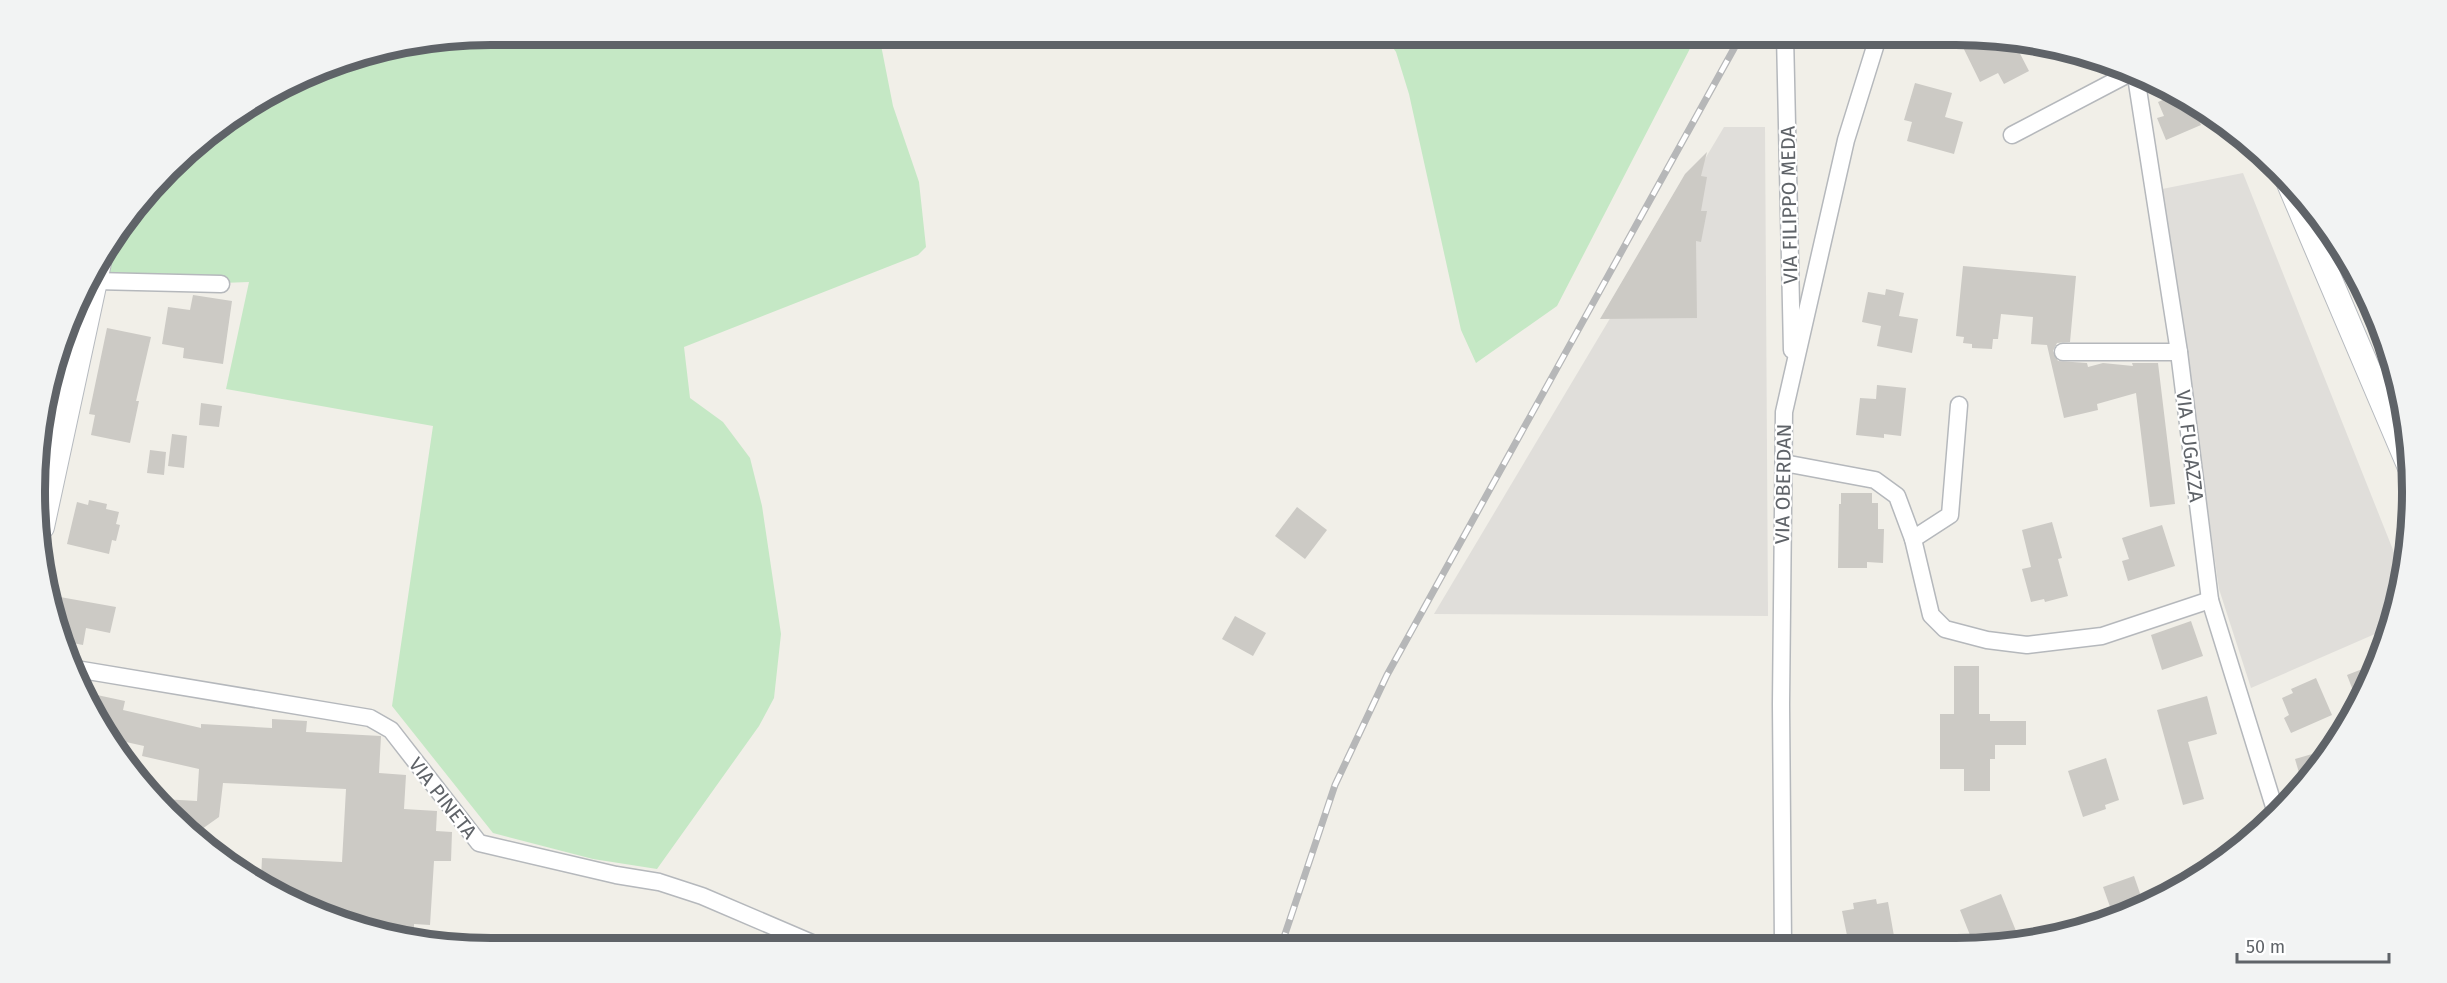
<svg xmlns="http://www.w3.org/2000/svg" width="2447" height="983" viewBox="0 0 2447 983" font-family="'Fira Sans',sans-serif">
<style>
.industrial{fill:#e0deda}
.green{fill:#c5e8c5}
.building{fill:#cccac5}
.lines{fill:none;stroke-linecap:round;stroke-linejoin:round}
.street-casing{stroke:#b5b8bc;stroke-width:19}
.secondary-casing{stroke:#b6babf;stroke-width:26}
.street{stroke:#fff;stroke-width:16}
.secondary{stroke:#fff;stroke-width:24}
.rail-casing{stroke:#b6b7b8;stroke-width:7}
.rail{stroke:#fff;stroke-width:4.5;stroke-dasharray:14;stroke-linecap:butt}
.labels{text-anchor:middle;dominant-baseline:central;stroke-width:4.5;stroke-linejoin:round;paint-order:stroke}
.street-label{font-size:20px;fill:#5f6368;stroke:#fff}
.rim{fill:none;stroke:#5f6368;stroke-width:8}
</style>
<rect width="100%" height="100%" fill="#f1efe8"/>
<g class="industrial">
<path d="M1724 127H1765L1768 616 1434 614Z"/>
<path d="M2243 173 2403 575 2391 627 2251 688 2219 589 2162 189Z"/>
</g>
<g class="green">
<path d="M492 35H879L893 106 919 182 926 247 918 255 684 347 690 398 723 422 750 458 762 506 781 634 774 698 759 726 657 869 593 859 493 833 392 706 433 426 226 389 249 282 84 288 96 263 190 148 263 96 344 59Z"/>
<path d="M1384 35H1697L1557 306 1476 363 1461 330 1409 94 1396 52Z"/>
</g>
<g class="building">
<path d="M1957 35 2015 44 2029 71 2004 84 1998 73 1980 82Z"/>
<path d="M1915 83 1952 93 1945 117 1963 122 1954 154 1907 141 1912 122 1904 120Z"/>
<path d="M2179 93 2206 112 2197 116 2201 125 2166 140 2157 118 2164 116 2158 102Z"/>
<path d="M1707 152 1701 176 1707 177 1701 211H1707L1701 242 1696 241 1697 318 1600 319 1685 174Z"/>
<path d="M1963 266 2076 276 2070 342 2057 343 2053 351 2058 361 2087 363 2088 367 2103 363 2133 366 2132 363H2158L2175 504 2150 507 2136 393 2097 404 2098 410 2064 418 2047 345 2031 344 2033 317 2001 314 1998 339H1993L1992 349 1972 348V344L1963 343 1964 337 1956 336Z"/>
<path d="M1886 289 1904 293 1899 316 1918 319 1912 353 1877 346 1881 326 1862 322 1868 292 1885 295Z"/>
<path d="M193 295 232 301 223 364 183 358 184 348 162 344 168 307 190 310Z"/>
<path d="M107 328 151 337 136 401H139L130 443 91 435 95 415 89 414Z"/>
<path d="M1877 385 1906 388 1901 436 1884 434V438L1856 435 1860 398 1876 399Z"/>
<path d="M201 403 222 406 219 427 199 425Z"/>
<path d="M172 434 187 436 184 468 168 466Z"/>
<path d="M150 450 166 452 164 475 147 473Z"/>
<path d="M1841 493H1872V503H1878V529H1884L1883 563 1867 562V568H1838L1839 504H1841Z"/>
<path d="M89 500 107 504 106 509 119 512 116 524 120 525 116 541 112 540 109 554 67 544 77 502 88 505Z"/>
<path d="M1297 507 1327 530 1305 559 1275 536Z"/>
<path d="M2052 522 2062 558 2058 559 2068 596 2045 602 2044 599 2031 602 2022 569 2031 567 2022 530Z"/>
<path d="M2162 525 2175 566 2128 581 2122 561 2129 559 2122 538Z"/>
<path d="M60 597 116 607 110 633 86 628 83 645 62 641 51 605 59 606Z"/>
<path d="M1235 616 1266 633 1253 656 1222 639Z"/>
<path d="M2191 621 2203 656 2162 670 2151 635Z"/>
<path d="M2375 664 2370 675 2357 701 2347 675Z"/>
<path d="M1954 666H1979V714H1990V721H2026V745H1995V759H1990V791H1964V769H1940V714H1954Z"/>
<path d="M2316 678 2332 715 2291 733 2284 718 2289 715 2282 698 2293 693 2291 689Z"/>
<path d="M83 692 125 701 123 710 201 728V724L272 728V719L307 721 306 732 381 736 379 773 406 775 404 809 437 811 436 831 452 832 451 861H434L430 925 414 924V936L345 924 261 879 262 858 342 862 346 789 223 783 219 817 195 834 162 799 197 801 199 769 142 756 144 746 108 738Z"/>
<path d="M2207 696 2217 734 2188 742 2204 799 2183 805 2157 710Z"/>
<path d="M2333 748 2318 765 2302 783 2295 759Z"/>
<path d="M2106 758 2119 800 2105 805 2106 809 2083 817 2068 771Z"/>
<path d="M2134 876 2144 905 2131 914 2114 918 2103 887Z"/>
<path d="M2001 894 2016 931 1983 945H1974L1960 910Z"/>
<path d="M1876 899 1877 904 1888 902 1894 936 1849 945 1842 911 1854 909 1853 903Z"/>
</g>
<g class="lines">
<g class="street-casing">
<g id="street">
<path d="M1785 35 1792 350"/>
<path d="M2132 72 2137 83 2179 352 2210 600 2276 813"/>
<path d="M2012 135 2132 72"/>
<path d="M95 281 221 284"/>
<path d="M2063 352H2179"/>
<path d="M1784 463 1875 480 1897 496 1913 539 1931 615 1945 629 1987 640 2027 645 2102 636 2210 600"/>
<path d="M1913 539 1950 515 1959 405"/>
<path d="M70 668 370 718 391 730 479 843 616 875 659 882 702 896 812 943 817 948"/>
<path d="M1783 945 1781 704 1784 412 1846 140 1879 34"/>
</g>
</g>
<g class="secondary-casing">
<g id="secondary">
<path d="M2288 181 2411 470"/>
<path d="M42 527 100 258"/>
</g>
</g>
<use href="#street" class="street"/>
<use href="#secondary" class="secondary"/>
<g class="rail-casing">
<path id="rail" d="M1281 946 1335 785 1387 675 1742 34"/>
</g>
<use href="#rail" class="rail"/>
</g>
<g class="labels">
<g class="street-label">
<text transform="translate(1789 205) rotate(-91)">VIA FILIPPO MEDA</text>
<text transform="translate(2190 446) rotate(83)">VIA FUGAZZA</text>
<text transform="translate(1783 484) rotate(-89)">VIA OBERDAN</text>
<text transform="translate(443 798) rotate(52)">VIA PINETA</text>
</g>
</g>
<path d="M0 0H2447V983H0ZM491 45H1956A446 446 0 0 1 2402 491V492A446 446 0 0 1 1956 938H491A446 446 0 0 1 45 492V491A446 446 0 0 1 491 45Z" fill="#f2f3f3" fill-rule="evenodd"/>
<path class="rim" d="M491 45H1956A446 446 0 0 1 2402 491V492A446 446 0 0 1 1956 938H491A446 446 0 0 1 45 492V491A446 446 0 0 1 491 45Z"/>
<path d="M2237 953v9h152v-9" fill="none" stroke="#5f6368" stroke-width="3"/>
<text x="2246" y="953" font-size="18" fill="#5f6368" stroke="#ffffff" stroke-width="4.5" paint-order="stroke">50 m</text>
</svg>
